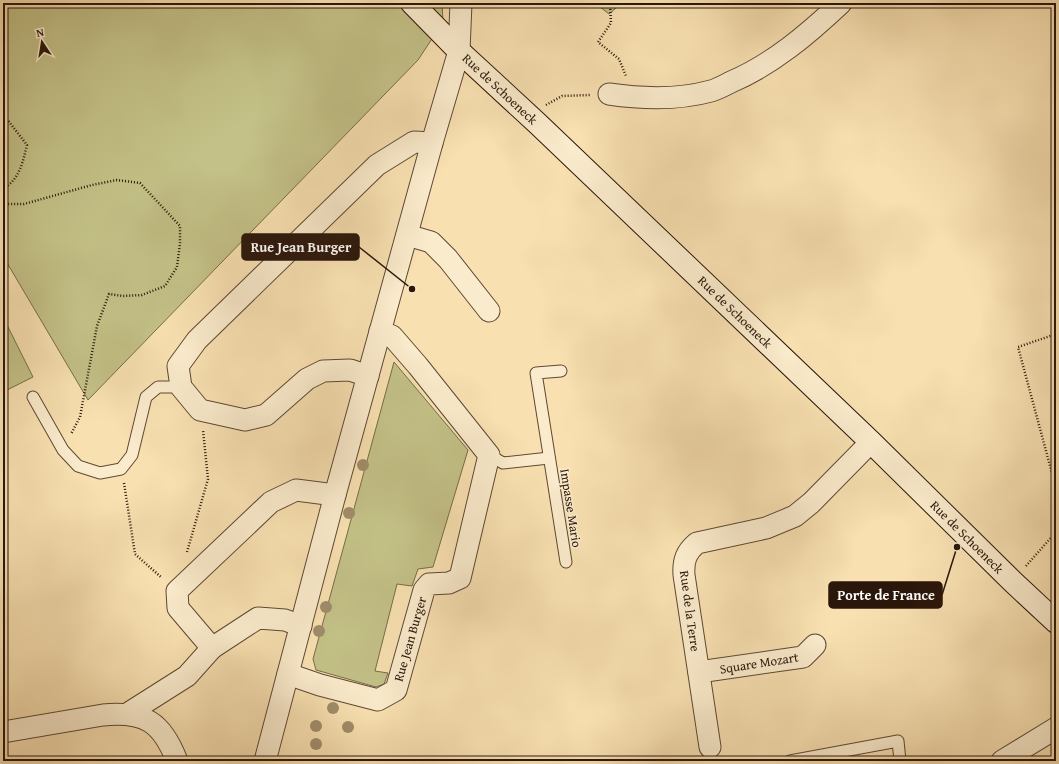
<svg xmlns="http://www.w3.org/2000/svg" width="1059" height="764" viewBox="0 0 1059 764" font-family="'Gentium Book Plus',serif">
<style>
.green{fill:#c3c187;stroke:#766c48}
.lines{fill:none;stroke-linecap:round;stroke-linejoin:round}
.service-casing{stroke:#5e4834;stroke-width:13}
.minor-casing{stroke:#5e4834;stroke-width:23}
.secondary-casing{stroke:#2a160a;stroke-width:24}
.path{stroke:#2a160a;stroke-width:2.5;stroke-dasharray:1 2;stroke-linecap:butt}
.service{stroke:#faebcc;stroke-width:11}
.minor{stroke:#faebcc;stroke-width:21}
.secondary{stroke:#faebcc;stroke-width:22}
.tree{fill:#a08d6a}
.labels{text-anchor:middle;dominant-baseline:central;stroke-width:3;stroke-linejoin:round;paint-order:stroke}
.street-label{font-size:13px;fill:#2a160a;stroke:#faebcc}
.leader{fill:none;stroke:#2a160a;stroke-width:1.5}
.callout-dot{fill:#2a160a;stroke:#faebcc;stroke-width:1.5}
.callout{fill:#2a160a;stroke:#2a160a;stroke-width:1.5}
.callout-label{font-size:14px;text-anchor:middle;font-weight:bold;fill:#fff}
</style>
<rect width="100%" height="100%" fill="#f8e0b1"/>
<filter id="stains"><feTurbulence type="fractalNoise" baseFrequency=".005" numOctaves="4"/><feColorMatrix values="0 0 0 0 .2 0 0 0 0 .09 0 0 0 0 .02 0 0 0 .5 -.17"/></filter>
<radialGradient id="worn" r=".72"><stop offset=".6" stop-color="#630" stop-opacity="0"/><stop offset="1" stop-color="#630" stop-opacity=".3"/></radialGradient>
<g class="green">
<path d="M3 3H442L443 22 418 60 88 400 3 256Z"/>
<path d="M595 3H622L609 14Z"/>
<path d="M3 317 33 377 3 392Z"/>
<path d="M394 362 468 450 433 567 418 569 412 586 397 584 375 671 388 673 384 684 376 687 316 670 313 659Z"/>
</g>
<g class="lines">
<g class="service-casing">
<g id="service">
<path d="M561 371 536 373 566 562"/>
<path d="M33 397 63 450 78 466 100 473 121 469 132 455 146 397 158 387H181"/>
<path d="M489 455 503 463 549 458"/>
<path d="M790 761 898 741 900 761"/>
</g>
</g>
<g class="minor-casing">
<g id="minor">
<path d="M609 94C643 99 678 100 711 91 718 89 725 85 731 82 773 64 808 34 841 3"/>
<path d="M407 235 431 242 448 259 489 311"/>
<path d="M368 376 350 370 323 371 307 379 266 415 245 420 200 410 181 387 178 366 197 340 377 165 414 142 432 143"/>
<path d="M212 648 258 618 285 620 301 626"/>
<path d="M699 672 803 657 815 645"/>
<path d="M288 674 320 685 378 700 396 690 424 590 429 584 449 583 460 578 489 455 418 366 392 336 380 331"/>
<path d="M127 714 187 676 212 648 178 608 177 591 271 502 296 490 335 495"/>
<path d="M3 732 103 715C145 711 162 722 177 761"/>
<path d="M710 747 684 575C683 561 686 552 697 543L766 528 795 516 811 503 871 442"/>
<path d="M265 761 335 495 432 143 459 51 461 3"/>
<path d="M1002 761 1056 728"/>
</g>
</g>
<g class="secondary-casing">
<path id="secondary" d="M412 3 459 51 537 123 871 442 1012 581 1056 622"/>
</g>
<g class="path">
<path d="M610 3 611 23 598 42 619 59 626 76"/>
<path d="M546 105 562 96 590 95"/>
<path d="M3 114 27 145C23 161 20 179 3 189"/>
<path d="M3 202 5 204H24L92 185 117 180 140 183 180 226V243L177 267 165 286 142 295 123 296 109 294 97 326 80 417 71 434"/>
<path d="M1056 334 1018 347 1056 488"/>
<path d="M124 483 135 554 162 578"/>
<path d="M187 552 208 479 203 430"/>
<path d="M1026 566 1056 532"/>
</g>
<use href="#service" class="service"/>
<use href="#minor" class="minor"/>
<use href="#secondary" class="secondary"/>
</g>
<g class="tree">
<circle cx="363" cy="465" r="6"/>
<circle cx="349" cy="513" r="6"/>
<circle cx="326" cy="607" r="6"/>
<circle cx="319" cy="631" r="6"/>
<circle cx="333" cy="708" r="6"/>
<circle cx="316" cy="726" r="6"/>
<circle cx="348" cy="727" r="6"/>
<circle cx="316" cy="744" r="6"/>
</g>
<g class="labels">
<g class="street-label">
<text transform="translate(500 89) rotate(43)">Rue de Schoeneck</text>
<text transform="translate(735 312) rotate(44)">Rue de Schoeneck</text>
<text transform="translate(571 508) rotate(81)">Impasse Mario</text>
<text transform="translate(967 537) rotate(45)">Rue de Schoeneck</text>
<text transform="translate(690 611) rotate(82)">Rue de la Terre</text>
<text transform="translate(410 639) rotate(-74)">Rue Jean Burger</text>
<text transform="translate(759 663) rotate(-9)">Square Mozart</text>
</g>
</g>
<path class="leader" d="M412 289L359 247M957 547L942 595"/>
<g class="callout-dot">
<circle cx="412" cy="289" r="4"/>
<circle cx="957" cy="547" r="4"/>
</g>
<g class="callout">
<rect x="242" y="234" width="117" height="26" rx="4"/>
<rect x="829" y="582" width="113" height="26" rx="4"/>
</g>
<g class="callout-label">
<text x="301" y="252">Rue Jean Burger</text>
<text x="886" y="600">Porte de France</text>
</g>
<rect width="1059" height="764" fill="none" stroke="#f8e0b1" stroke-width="16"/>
<rect x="4" y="4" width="1051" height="756" fill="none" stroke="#2a160a" stroke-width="2"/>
<rect x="8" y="8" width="1043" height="748" fill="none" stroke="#2a160a"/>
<g transform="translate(42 42) rotate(348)" stroke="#faebcc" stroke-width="3" paint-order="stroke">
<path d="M0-3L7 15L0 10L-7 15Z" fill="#2a160a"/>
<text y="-6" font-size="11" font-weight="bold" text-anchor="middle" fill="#2a160a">N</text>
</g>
<rect width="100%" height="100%" filter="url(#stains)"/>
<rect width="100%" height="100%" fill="url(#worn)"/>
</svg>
